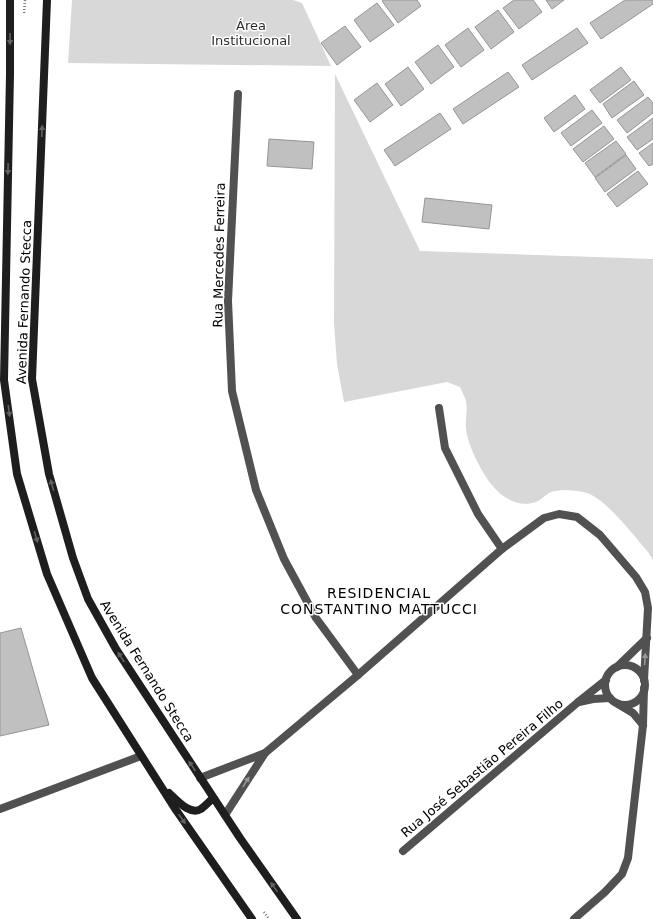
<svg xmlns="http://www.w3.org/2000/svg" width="653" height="919" viewBox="0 0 653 919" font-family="'DejaVu Sans',sans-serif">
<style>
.green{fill:#d8d8d8}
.building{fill:#c0c0c0;stroke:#959595}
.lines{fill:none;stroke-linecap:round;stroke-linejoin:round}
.path{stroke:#737373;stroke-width:2.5;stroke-dasharray:1 2;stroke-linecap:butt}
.lane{stroke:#515151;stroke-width:8}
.street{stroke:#515151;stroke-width:8}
.secondary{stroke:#1e1e1e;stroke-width:8}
.oneway{fill:#626262}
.oneway2{fill:#979797}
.labels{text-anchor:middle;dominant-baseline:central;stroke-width:3;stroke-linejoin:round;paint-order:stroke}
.park-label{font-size:13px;fill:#2f2f2f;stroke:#fff}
.street-label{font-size:13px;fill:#000;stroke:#fff}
.neighbourhood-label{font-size:14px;letter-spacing:1px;fill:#000;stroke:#fff}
</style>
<rect width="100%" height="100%" fill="#fff"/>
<g class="green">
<path d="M72 0H293L302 3 331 66 68 63Z"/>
<path d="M335 74 420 251 653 259V560L648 552C634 536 606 499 587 493 580 490 559 489 551 492 546 494 541 500 536 502 518 508 502 498 491 484 481 471 468 446 466 429 465 420 468 410 466 401 465 397 462 392 460 387L447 382 344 402 337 364 334 323Z"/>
</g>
<g class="building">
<path d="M384 0H417L421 6 398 23 382 1Z"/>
<path d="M514 0H533L542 12 519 29 503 8Z"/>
<path d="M546 0H564L552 9Z"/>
<path d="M625 0H653V4L601 39 590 23Z"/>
<path d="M377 3 394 25 370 42 354 20Z"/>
<path d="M498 10 514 32 491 49 475 27Z"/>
<path d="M345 26 361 47 337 65 321 43Z"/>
<path d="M468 28 484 50 461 67 445 45Z"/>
<path d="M577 28 588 43 532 80 522 65Z"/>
<path d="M438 45 454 67 431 84 415 62Z"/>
<path d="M408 67 424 89 401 106 385 84Z"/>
<path d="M621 67 631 80 600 103 590 90Z"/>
<path d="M508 72 519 87 463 124 453 109Z"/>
<path d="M634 81 644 95 612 118 603 104Z"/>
<path d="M377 83 393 105 370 122 354 100Z"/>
<path d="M575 95 585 109 554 132 544 118Z"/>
<path d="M648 97 653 103V113L627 133 617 120Z"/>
<path d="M592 110 602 123 571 146 561 133Z"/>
<path d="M440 113 451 129 395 166 384 150Z"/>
<path d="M653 118V139L637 150 627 137Z"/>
<path d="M604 126 614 139 583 162 573 149Z"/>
<path d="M269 139 314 142 312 169 267 166Z"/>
<path d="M616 141 626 154 595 177 585 163Z"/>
<path d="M653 143V164L649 166 639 153Z"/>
<path d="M626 155 636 169 605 192 595 178Z"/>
<path d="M638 171 648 184 617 207 607 194Z"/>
<path d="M425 198 492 205 489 229 422 222Z"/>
<path d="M21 628 49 725 0 736V633Z"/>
</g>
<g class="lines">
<g class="path">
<path d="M24 13 25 0"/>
<path d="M264 912 269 919"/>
</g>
<path class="lane" d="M0 809 141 756"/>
<g class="street">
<path d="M238 94 228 301 232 391 256 490 284 559 316 618 358 675"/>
<path d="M439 408 445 448 478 514 502 549"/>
<circle cx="625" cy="685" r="20"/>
<path d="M617 667 647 638"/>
<path d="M579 702 593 699 610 698"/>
<path d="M618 704 633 713 643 725"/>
<path d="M265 753 358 675 502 549 544 518 559 514 577 517 600 535 636 577 645 592 648 608 644 680"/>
<path d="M200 778 265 753 225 815"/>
<path d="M403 851 577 703 606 680"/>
<path d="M574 919 605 892 622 874 628 858 643 725 644 688"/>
</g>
<g class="secondary">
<path d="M10 0V74L4 380 17 474 47 574 92 678 176 810 252 919"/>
<path d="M47 0 32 379 49 474 73 558 88 599 116 649 240 838 297 919"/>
<path d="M169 793C177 800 190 816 201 809 205 806 209 802 213 798"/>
</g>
</g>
<defs><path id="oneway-solid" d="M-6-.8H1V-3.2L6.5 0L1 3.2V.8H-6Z"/></defs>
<g class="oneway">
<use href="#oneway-solid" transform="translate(10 39) rotate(90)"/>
<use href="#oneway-solid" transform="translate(42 131) rotate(-88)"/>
<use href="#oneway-solid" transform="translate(8 169) rotate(91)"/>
<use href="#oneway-solid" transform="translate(9 411) rotate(82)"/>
<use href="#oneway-solid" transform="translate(52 485) rotate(-106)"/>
<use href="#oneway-solid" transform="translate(36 537) rotate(73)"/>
<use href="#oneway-solid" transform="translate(121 657) rotate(-123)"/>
<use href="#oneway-solid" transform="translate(192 766) rotate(-124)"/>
<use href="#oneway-solid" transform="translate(182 819) rotate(55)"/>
<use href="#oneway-solid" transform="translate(274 887) rotate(-126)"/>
</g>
<g class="oneway2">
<use href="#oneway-solid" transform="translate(645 659) rotate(-86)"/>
<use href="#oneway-solid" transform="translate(246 782) rotate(-58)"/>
</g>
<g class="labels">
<g class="park-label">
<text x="251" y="25">Área<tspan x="251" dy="15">Institucional</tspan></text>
</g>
<g class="street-label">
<text transform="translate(219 255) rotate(-89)">Rua Mercedes Ferreira</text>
<text transform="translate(24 302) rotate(-88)">Avenida Fernando Stecca</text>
<text transform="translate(147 671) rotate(58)">Avenida Fernando Stecca</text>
<text transform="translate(482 768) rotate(-40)">Rua José Sebastião Pereira Filho</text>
</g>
<g class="neighbourhood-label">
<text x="379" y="593">RESIDENCIAL<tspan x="379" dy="16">CONSTANTINO MATTUCCI</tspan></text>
</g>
</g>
</svg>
